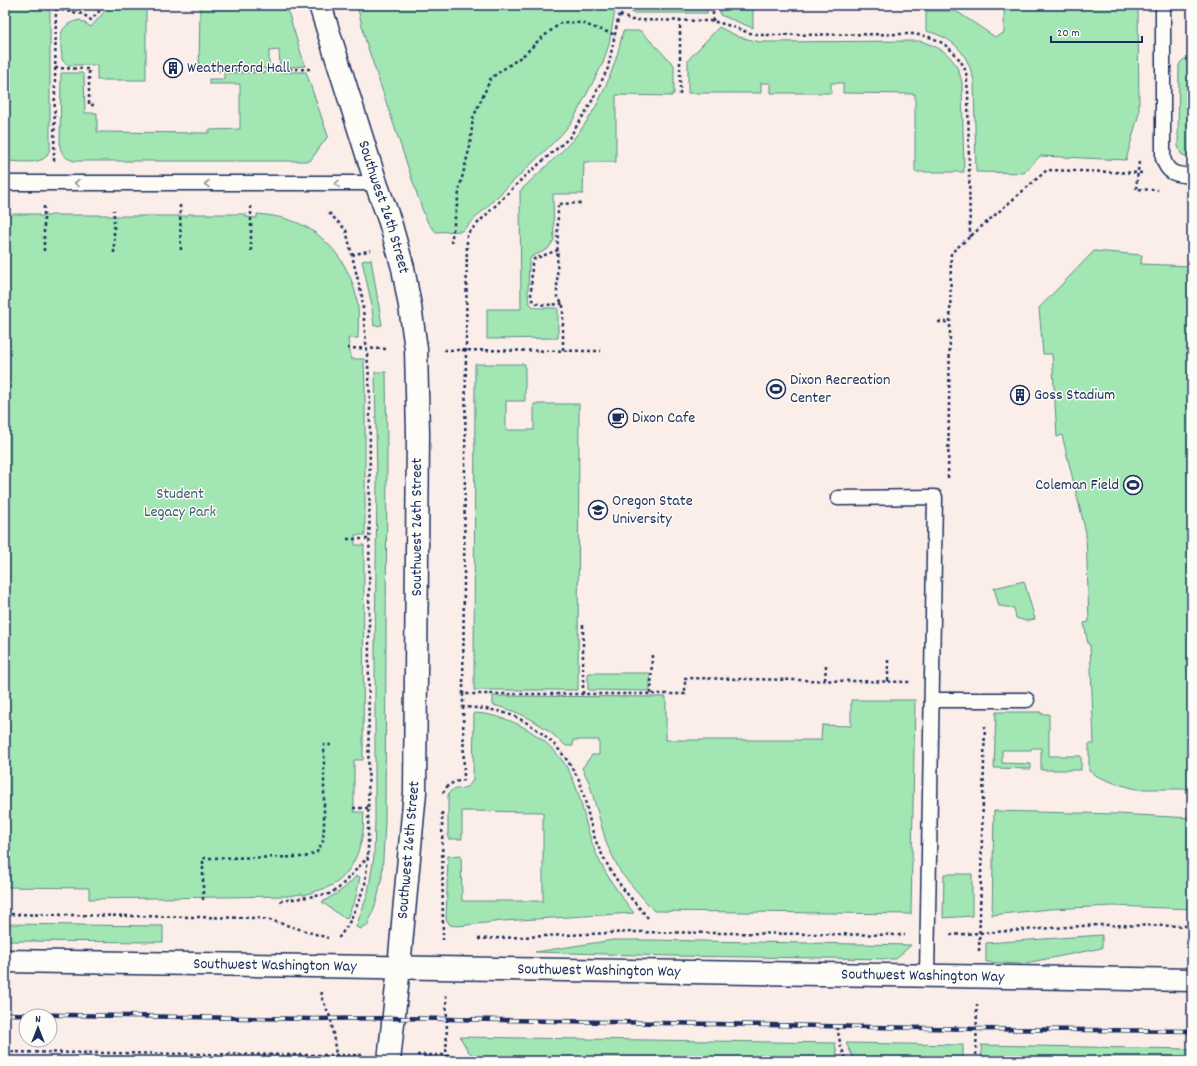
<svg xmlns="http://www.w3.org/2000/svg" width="1197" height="1066" viewBox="0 0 1197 1066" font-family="Dekko,sans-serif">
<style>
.green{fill:#a1e6b3;stroke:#5e8a88}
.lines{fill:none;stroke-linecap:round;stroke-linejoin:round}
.lane-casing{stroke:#1b2f5e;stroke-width:17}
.street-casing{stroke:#1b2f5e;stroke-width:25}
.secondary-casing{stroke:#1b2f5e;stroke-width:25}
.path{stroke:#1b2f5e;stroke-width:2.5;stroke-dasharray:3 3;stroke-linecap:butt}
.lane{stroke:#fdfcf7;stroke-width:14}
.street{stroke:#fdfcf7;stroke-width:22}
.secondary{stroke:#fdfcf7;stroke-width:22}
.rail-casing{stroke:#1b2f5e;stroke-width:4.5}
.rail{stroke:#fdfcf7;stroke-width:3;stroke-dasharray:9;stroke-linecap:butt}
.oneway{stroke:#8c96aa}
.labels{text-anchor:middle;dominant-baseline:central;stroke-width:3;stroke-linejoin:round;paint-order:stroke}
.poi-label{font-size:16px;fill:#1b2f5e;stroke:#fdfcf7;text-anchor:start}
.street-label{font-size:16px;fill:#1b2f5e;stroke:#fdfcf7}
.park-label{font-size:16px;fill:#3c5d73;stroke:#fdfcf7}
</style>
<rect width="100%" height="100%" fill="#fbeee9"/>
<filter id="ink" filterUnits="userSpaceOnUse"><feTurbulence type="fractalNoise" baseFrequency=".025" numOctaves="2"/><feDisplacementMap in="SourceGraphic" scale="8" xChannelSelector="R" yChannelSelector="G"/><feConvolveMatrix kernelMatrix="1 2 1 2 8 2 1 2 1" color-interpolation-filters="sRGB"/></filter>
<g filter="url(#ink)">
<g class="green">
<path d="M5 5H43L50 12V149C48 153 47 157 43 159 36 164 14 161 5 161Z"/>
<path d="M110 5H146V80H97V65H67L62 60C61 40 55 25 80 20L91 27Z"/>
<path d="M200 5H286L305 66 280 68 279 50 269 51V68L221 69V66H199Z"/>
<path d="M357 5H616L609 44 603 63 572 122 559 137 462 231 436 232 428 223 422 209 366 42Z"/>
<rect x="632" y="5" width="75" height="8"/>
<path d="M720 5H753V28L720 15Z"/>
<path d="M1004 5H1138L1139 113 1126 160 1040 156 1024 173 976 172 974 81C967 52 954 38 926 31V11H956L995 37 1004 33Z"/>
<path d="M1191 5H1192V156H1185L1181 154 1178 146 1179 66 1180 63 1184 59H1191Z"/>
<path d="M719 27 739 37 760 42 920 41C944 48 957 58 962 83L964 172H915V94L843 93V83H831V93H771V83H761V93H688V60Z"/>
<path d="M623 31H641L674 65V94H672V96L616 95V162H584L583 194H553L554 240 548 249 531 257 529 262 528 293 529 302 532 306 537 308H558V338L487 339V309H521L520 191C538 173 559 156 575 137 600 107 615 69 623 31Z"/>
<path d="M306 72 328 136 310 161H74C65 158 62 155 60 147L61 73H82L84 75 85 113H97V132L209 133V130L240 129V84H209V79H224V73Z"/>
<path d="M5 214H38L39 216H49L50 215H108V216H187L188 214H246V217L257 218V214C270 215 281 217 293 221 329 234 354 270 358 307 359 317 358 328 358 338H348L351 359H364L365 390V535H355V545H364L363 760H354V812H364C363 819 364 825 363 831 361 849 352 872 336 883 327 889 315 891 304 895L301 894 288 896 89 899V888L5 887Z"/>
<path d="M1094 251 1142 255 1141 264 1192 266V789H1136L1114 783 1099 777 1089 771V744H1094L1090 645 1088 644 1084 623 1089 622 1086 533 1062 435 1057 437 1052 354H1043L1039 308Z"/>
<path d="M371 259 382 325 374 326 371 301 362 261Z"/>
<path d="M475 364H525V401H506V430H534V404H579L578 690H474Z"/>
<path d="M375 372H386L387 453 385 822 382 877 377 900 367 927 364 925 361 929 356 927 368 893 374 856 375 819V651L377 483Z"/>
<path d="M1024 581 1035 619 1026 621 1016 618 1014 608 999 606 994 588Z"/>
<path d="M588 673H650V691L588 690Z"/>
<path d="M493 696 666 697V740H821L822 725 851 726V700H915L911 914 654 911 621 873 607 845 589 782 582 768 592 755H599V740H573V746H566C542 724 525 713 493 705Z"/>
<path d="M996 712H1041V714H1049V756H1081V770H1041V748H1032L1031 750H1002V763L1031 764V769L994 768Z"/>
<path d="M474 713C518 715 562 745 576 787 583 805 585 825 592 843 601 869 617 891 634 913L503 921 458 926 450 925 446 919 448 856 461 855 462 901H543V812L462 811V839H448V795C451 787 459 790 466 787 469 786 471 783 473 780Z"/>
<path d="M994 811 1117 814 1192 818V909L1114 906 1050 909 992 915Z"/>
<path d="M944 874H972V916L943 918Z"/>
<path d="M356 876 360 877 356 897 347 918 341 916 322 902C338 893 344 890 356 876Z"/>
<path d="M5 924 163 926V942L5 941Z"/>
<path d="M1102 935V948L1021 964 986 962V943Z"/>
<path d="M613 940H650L911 945 896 959 673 956 535 952Z"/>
<path d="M460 1037 835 1043 837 1055 835 1061H686L476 1058 468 1051Z"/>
<path d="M846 1043 963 1045V1061H855Z"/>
<path d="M981 1045 1192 1049V1061H982Z"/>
</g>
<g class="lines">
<g class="lane-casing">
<g id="lane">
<path d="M1163 5V158C1168 175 1176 174 1192 176"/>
<path d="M5 183H376"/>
<path d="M838 498 935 497 927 975"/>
<path d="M932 700H1027"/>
</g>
</g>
<g class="street-casing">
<g id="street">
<path id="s1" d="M320 5 376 183 390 222 403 268 410 306 416 349 418 434 415 792 399 967"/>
</g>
</g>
<g class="secondary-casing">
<g id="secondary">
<path id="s2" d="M5 961 1192 980"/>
<path d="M389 1061 399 967"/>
</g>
</g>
<g class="path">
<path d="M51 5 55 9 83 14 91 20 105 5"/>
<path d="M620 15 631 20 712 21 727 25 750 33 762 35 913 34C917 35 921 35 925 36 942 39 960 55 966 72 967 78 967 85 968 91L970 237"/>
<path d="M680 20V97"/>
<path d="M713 21V5"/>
<path d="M55 68 89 69V105H97"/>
<path d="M199 71 311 69"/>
<path d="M54 161 56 5"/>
<path d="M1139 162 1136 189 1158 190"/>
<path d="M180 205 181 253"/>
<path d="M44 206V253"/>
<path d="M251 206V252"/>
<path d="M329 213 346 230 362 297 369 377 370 401 368 857 365 884 358 903 348 925 337 940"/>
<path d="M451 243 460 186 470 146 473 118 491 78 525 54 539 40 562 22 581 23 616 35"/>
<path d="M558 250 534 259 532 263 531 298C536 308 553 304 563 304"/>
<path d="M114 253V210"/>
<path d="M352 255 371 250"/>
<path d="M938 322H950"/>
<path d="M347 348 389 349"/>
<path d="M444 350 601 351"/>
<path d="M563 350V304L557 297 558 204 583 203"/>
<path d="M948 478 951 253 1047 170 1144 173"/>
<path d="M347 539H370"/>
<path d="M888 660V681"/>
<path d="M825 680 826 665"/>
<path d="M463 694 467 234 522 179 569 138 590 105 608 68 621 5"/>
<path d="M583 694V622"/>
<path d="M651 694 652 652"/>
<path d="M443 793C447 783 455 782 464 780L463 707"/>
<path d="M353 808H368"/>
<path d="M442 812 443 940"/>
<path d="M203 900V858L305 857 317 852 323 841 324 827V745H331"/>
<path d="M280 901 329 894 339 888 368 857"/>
<path d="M5 914 257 918 270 920 328 938"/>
<path d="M648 918C639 907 628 896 619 883 611 872 604 859 598 846 589 826 587 803 580 782 578 777 575 773 572 768 558 744 535 724 508 714 494 709 478 708 463 707V694H685V678L910 682"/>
<path d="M950 935 1097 925 1192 926"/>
<path d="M478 939 632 932 905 935"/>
<path d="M979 951 985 724"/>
<path d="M322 992 321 996 331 1019 336 1055"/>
<path d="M446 995 447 1020 446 1061"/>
<path d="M837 1027 841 1047 847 1061"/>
<path d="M5 1052 294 1055H362"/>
<path d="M417 1055H446L464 1061"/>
<path d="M976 1061 977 1004"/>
</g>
<use href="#lane" class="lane"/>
<use href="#street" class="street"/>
<use href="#secondary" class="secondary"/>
<g class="rail-casing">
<path id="rail" d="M5 1014 313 1019 393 1018 976 1029 1192 1031"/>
</g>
<use href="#rail" class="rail"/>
</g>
<defs><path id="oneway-chevron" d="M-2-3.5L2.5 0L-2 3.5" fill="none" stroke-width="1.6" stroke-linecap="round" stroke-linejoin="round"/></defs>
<g class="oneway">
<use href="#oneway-chevron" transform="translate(77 183) rotate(-180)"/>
<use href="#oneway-chevron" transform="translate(207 184) rotate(-180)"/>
<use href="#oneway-chevron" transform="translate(337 184) rotate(179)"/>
</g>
</g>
<defs>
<g id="building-ring" transform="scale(1)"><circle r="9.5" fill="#fdfcf7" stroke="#1b2f5e" stroke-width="1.5"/><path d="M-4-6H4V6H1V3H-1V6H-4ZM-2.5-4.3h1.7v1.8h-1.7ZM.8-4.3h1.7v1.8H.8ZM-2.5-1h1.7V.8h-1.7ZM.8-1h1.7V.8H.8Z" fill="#1b2f5e"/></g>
<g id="stadium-ring" transform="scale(1)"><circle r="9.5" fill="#fdfcf7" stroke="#1b2f5e" stroke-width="1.5"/><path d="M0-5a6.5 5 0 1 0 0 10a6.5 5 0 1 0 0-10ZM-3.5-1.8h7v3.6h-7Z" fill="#1b2f5e"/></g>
<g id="cafe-ring" transform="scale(1)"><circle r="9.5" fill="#fdfcf7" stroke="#1b2f5e" stroke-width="1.5"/><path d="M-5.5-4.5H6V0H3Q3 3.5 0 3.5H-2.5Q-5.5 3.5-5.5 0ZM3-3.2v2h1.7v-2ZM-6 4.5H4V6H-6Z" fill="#1b2f5e"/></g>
<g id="university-ring" transform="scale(1)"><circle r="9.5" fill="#fdfcf7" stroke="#1b2f5e" stroke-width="1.5"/><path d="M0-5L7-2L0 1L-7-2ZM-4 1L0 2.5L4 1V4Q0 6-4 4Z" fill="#1b2f5e"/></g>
</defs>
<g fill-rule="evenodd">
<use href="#building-ring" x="173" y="68"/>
<use href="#stadium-ring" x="776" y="389"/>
<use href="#building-ring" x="1020" y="395"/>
<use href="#cafe-ring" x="618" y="418"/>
<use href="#stadium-ring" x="1133" y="485"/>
<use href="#university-ring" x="598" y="510"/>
</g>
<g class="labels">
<g class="poi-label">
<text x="187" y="68">Weatherford Hall</text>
<text x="790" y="380">Dixon Recreation<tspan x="790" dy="18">Center</tspan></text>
<text x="1034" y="395">Goss Stadium</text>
<text x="632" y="418">Dixon Cafe</text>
<text x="1119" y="485" text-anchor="end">Coleman Field</text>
<text x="612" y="501">Oregon State<tspan x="612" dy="18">University</tspan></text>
</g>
<g class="street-label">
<text stroke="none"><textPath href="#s1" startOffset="212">Southwest 26th Street</textPath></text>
<text transform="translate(417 527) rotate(-90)">Southwest 26th Street</text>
<text transform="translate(409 850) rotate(-85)">Southwest 26th Street</text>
<text stroke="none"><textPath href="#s2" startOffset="270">Southwest Washington Way</textPath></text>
<text stroke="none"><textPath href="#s2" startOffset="594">Southwest Washington Way</textPath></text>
<text stroke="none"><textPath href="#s2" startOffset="918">Southwest Washington Way</textPath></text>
</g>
<g class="park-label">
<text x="180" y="494">Student<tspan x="180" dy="18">Legacy Park</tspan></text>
</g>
</g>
<rect width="1197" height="1066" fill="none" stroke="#fdfcf7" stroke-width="20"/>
<rect x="10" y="10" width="1177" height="1046" fill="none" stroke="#1b2f5e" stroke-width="1.5" filter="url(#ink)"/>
<g transform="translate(38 1028)"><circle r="19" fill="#fdfcf7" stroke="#a3aaba"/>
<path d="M0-3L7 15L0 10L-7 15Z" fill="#1b2f5e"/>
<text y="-6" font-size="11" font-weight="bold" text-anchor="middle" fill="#1b2f5e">N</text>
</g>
<path d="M1051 36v6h91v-6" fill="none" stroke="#1b2f5e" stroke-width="2"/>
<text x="1057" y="36" font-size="12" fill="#1b2f5e" stroke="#fdfcf7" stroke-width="3" paint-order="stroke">20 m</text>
</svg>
